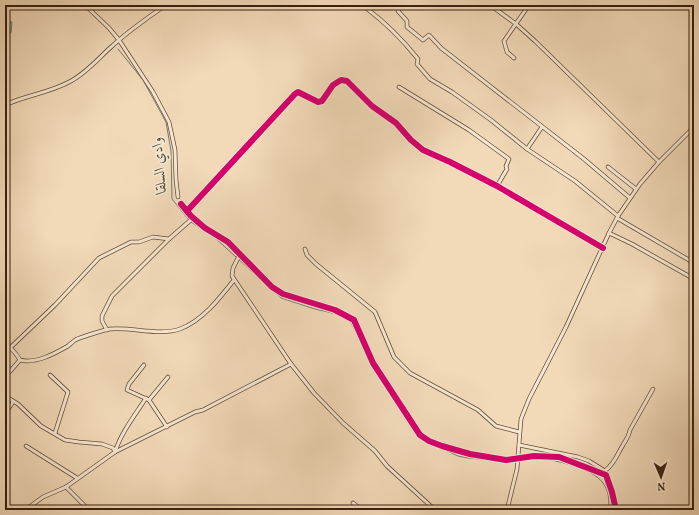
<svg xmlns="http://www.w3.org/2000/svg" width="699" height="515" viewBox="0 0 699 515" font-family="Vollkorn,Amiri,serif">
<style>
.water{fill:#9bbbad;stroke:#737d6d}
.lines{fill:none;stroke-linecap:round;stroke-linejoin:round}
.stream{stroke:#737d6d;stroke-width:1}
.minor-casing{stroke:#664e38;stroke-width:4.5}
.minor{stroke:#f7e7d2;stroke-width:3}
.cycleway-casing{stroke:#f7e7d2;stroke-width:8}
.cycleway{stroke:#d6006c;stroke-width:6}
.labels{text-anchor:middle;dominant-baseline:central;stroke-width:3;stroke-linejoin:round;paint-order:stroke}
.water-label{font-size:15px;font-style:italic;fill:#554e3d;stroke:#f7e7d2}
</style>
<rect width="100%" height="100%" fill="#f2dab9"/>
<filter id="stains"><feTurbulence type="fractalNoise" baseFrequency=".005" numOctaves="4"/><feColorMatrix values="0 0 0 0 .2 0 0 0 0 .09 0 0 0 0 .02 0 0 0 .5 -.17"/></filter>
<radialGradient id="worn" r=".72"><stop offset=".6" stop-color="#630" stop-opacity="0"/><stop offset="1" stop-color="#630" stop-opacity=".3"/></radialGradient>
<path class="water" d="M5 21 12 22 11 33 5 32Z"/>
<g class="lines">
<g class="stream">
<path d="M118 49 143 80 166 122 171 151 172 199 189 220"/>
<path d="M191 222 214 237 281 298 315 309 341 315"/>
<path d="M344 316 350 321 370 359"/>
<path d="M372 364 378 376 416 431"/>
<path d="M419 436 422 439 458 456 468 458 513 462"/>
<path d="M540 458C558 461 592 468 603 483 609 491 609 500 609 510"/>
<path d="M522 460 535 457"/>
</g>
<g class="minor-casing">
<g id="minor">
<path d="M85 5 109 28 119 40 153 92 169 122 175 150 176 180 178 197"/>
<path d="M365 5 366 8C386 23 402 39 418 59L417 64 430 79 452 92 491 120 527 149 575 181 618 216"/>
<path d="M401 5 398 11 407 21V27L423 40 429 35 441 48 584 159 630 198"/>
<path d="M490 5 516 24 535 41 659 162"/>
<path d="M514 58 507 52 504 41 529 5"/>
<path d="M399 87 469 130 509 159 506 166 507 169 497 186"/>
<path d="M5 105C26 95 50 93 71 81 86 73 98 59 110 48 127 32 147 18 166 5"/>
<path d="M527 149 542 127"/>
<path d="M608 167 636 189"/>
<path d="M181 204 191 216 205 228 228 242 272 287 283 294 335 310 354 320 373 363 420 435 429 441 442 446 470 454 506 460 534 456 559 457 606 475 612 492 616 510"/>
<path d="M187 211 295 94 298 92 318 102 322 101 333 85 341 80 347 81 372 106 396 123 411 140 423 150 450 162 497 186 603 248"/>
<path d="M617 218 694 263"/>
<path d="M609 233 632 244 694 279"/>
<path d="M305 249 307 255 316 264 375 312 394 357 410 373 478 410 496 426 519 432"/>
<path d="M240 254 233 268 232 276 291 364 314 393 343 423 375 451 387 466 435 510"/>
<path d="M107 330 102 321V316L112 296 169 239 193 218"/>
<path d="M5 345C12 348 16 353 20 360L6 376 5 380"/>
<path d="M11 347 55 305 99 258 131 242H139L153 237 169 239"/>
<path d="M20 360C36 364 54 354 68 346 70 344 73 342 75 340 81 337 104 330 110 329 132 327 160 336 180 329 202 321 220 298 234 280"/>
<path d="M144 365 129 384 127 390 149 400 167 427"/>
<path d="M50 375 68 392 55 433"/>
<path d="M5 396 18 404 41 426 65 440 79 442 102 444 113 448 115 452"/>
<path d="M149 400 168 377"/>
<path d="M5 414 13 402"/>
<path d="M519 445 578 457 589 461 605 471C616 462 616 456 623 445 626 440 629 436 630 430L653 389"/>
<path d="M26 446 77 478"/>
<path d="M115 452C121 433 135 415 146 398"/>
<path d="M66 487 89 510"/>
<path d="M353 503 362 510"/>
<path d="M25 510 43 497 66 487 115 452 195 412 203 410 291 364"/>
<path d="M507 510 517 469 521 419 529 399 566 327 609 233 618 216 640 184 659 162 694 127"/>
</g>
</g>
<use href="#minor" class="minor"/>
<g class="cycleway-casing">
<g id="cycleway">
<path d="M181 204 191 216 205 228 228 242 272 287 283 294 335 310 354 320 373 363 420 435 429 441 442 446 470 454 506 460 534 456 559 457 606 475 612 492 616 510"/>
<path d="M187 211 295 94 298 92 318 102 322 101 333 85 341 80 347 81 372 106 396 123 411 140 423 150 450 162 497 186 603 248"/>
</g>
</g>
<use href="#cycleway" class="cycleway"/>
</g>
<g class="labels">
<g class="water-label">
<text transform="translate(160 165) rotate(-95)">وادي السلقا</text>
</g>
</g>
<rect width="699" height="515" fill="none" stroke="#f2dab9" stroke-width="20"/>
<rect x="6" y="6" width="687" height="503" fill="none" stroke="#37200d" stroke-width="2"/>
<rect x="10" y="10" width="679" height="495" fill="none" stroke="#37200d"/>
<g transform="translate(661 477) rotate(178)" stroke="#f7e7d2" stroke-width="3" paint-order="stroke">
<path d="M0-3L7 15L0 10L-7 15Z" fill="#37200d"/>
<text y="-6" font-size="11" font-weight="bold" text-anchor="middle" fill="#37200d">N</text>
</g>
<rect width="100%" height="100%" filter="url(#stains)"/>
<rect width="100%" height="100%" fill="url(#worn)"/>
</svg>
